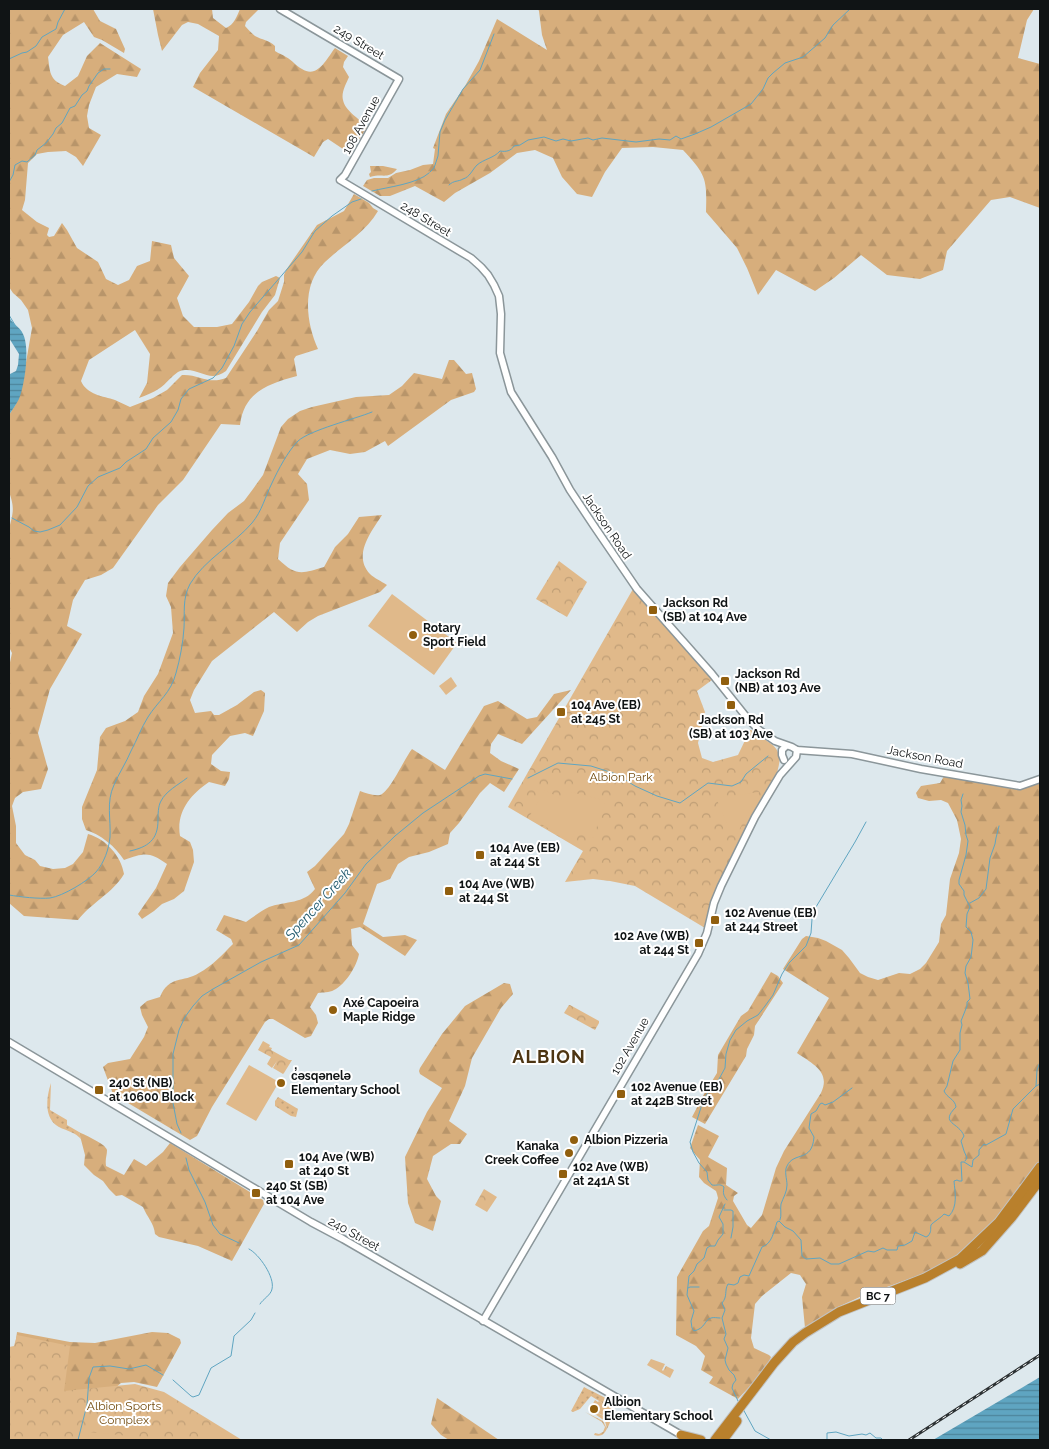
<svg xmlns="http://www.w3.org/2000/svg" width="1049" height="1449" viewBox="0 0 1049 1449" font-family="Raleway,sans-serif">
<style>
.grass{fill:url(#grass-dots)}
.forest{fill:url(#forest-firs)}
.park{fill:url(#park-crowns)}
.pitch{fill:#e0b98a}
.water{fill:url(#water-rules)}
.lines{fill:none;stroke-linecap:round;stroke-linejoin:round}
.stream{stroke:#5fa5c1;stroke-width:1}
.secondary-casing{stroke:#8b969a;stroke-width:9}
.highway-casing{stroke:#c1c2c2;stroke-width:11}
.secondary{stroke:#fff;stroke-width:6}
.highway{stroke:#b9802c;stroke-width:9}
.rail-casing{stroke:#2c3133;stroke-width:3}
.rail{stroke:#fff;stroke-width:1;stroke-dasharray:4;stroke-linecap:butt}
.poi-dot{fill:#915f0e;stroke:#fff;stroke-width:2}
.labels{text-anchor:middle;dominant-baseline:central;stroke-width:4;stroke-linejoin:round;paint-order:stroke}
.shield{fill:#fff;stroke:#585a5b;stroke-width:1}
.shield-label{font-size:11px;font-weight:bold;fill:#101415}
.street-label{font-size:12px;fill:#101415;stroke:#fff}
.poi-label{font-size:12px;font-weight:bold;fill:#101415;stroke:#fff;text-anchor:start}
.park-label{font-size:12px;fill:#754e12;stroke:#fff}
.water-label{font-size:14px;font-style:italic;fill:#215a6e;stroke:#fff}
.district-label{font-size:18px;font-weight:bold;letter-spacing:1px;fill:#4d3512;stroke:#fff}
</style>
<defs>
<pattern id="grass-dots" width="8" height="8" patternUnits="userSpaceOnUse" patternTransform="scale(1.25)"><rect width="8" height="8" fill="#e0b98a"/><path d="M2 2h.1M6 6h.1" fill="none" stroke="#bf9e76" stroke-width="1.8" stroke-linecap="round"/></pattern>
<pattern id="forest-firs" width="22" height="20" patternUnits="userSpaceOnUse" patternTransform="scale(1.25)"><rect width="22" height="20" fill="#d7ae7c"/><path d="M5 1l3.5 6h-7zM16 11l3.5 6h-7z" fill="#b8956a"/></pattern>
<pattern id="park-crowns" width="20" height="18" patternUnits="userSpaceOnUse" patternTransform="scale(1.25)"><rect width="20" height="18" fill="#e0b98a"/><path d="M2 6a3 3 0 1 1 6 0M12 15a3 3 0 1 1 6 0" fill="none" stroke="#bf9e76"/></pattern>
<pattern id="water-rules" width="6" height="5" patternUnits="userSpaceOnUse" patternTransform="scale(1.25)"><rect width="6" height="5" fill="#5fa5c1"/><path d="M0 2.5h6" fill="none" stroke="#4d859c"/></pattern>
</defs>
<rect width="100%" height="100%" fill="#dde8ed"/>
<g class="grass">
<path d="M51 1083 50 1110 67 1120V1125L79 1132 81 1139C75 1132 67 1131 59 1127 44 1119 46 1098 51 1083Z"/>
<path d="M278 1097 298 1109 296 1117 291 1116 275 1106V1101Z"/>
<path d="M584 1387C591 1391 608 1398 612 1403 616 1409 608 1432 602 1435 599 1436 597 1436 594 1435L595 1433 599 1434 603 1432 605 1427 602 1422 585 1412 603 1421 607 1429 605 1421 592 1412 594 1411 607 1418 612 1409 591 1396 580 1409 573 1412 571 1411Z"/>
</g>
<g class="forest">
<path d="M9 9H93L100 21 116 29 125 49 124 53 102 40 94 37 84 22 63 35 48 57C50 71 49 80 65 86L78 76 87 56 100 43 141 69 137 77 117 74 96 87 89 105 87 116 89 128 101 135 83 166 76 157 66 151 48 152 37 154 28 163 25 200 22 210 37 222 49 228 47 235 49 237 54 236 62 223 67 230 77 248 98 262 106 279 118 285 129 280 137 266 150 261 152 241 171 245 174 258 189 276 177 298 183 316 194 327H217L232 324 249 302 258 286 262 282 276 276 280 278 275 295 262 312 226 371C210 383 201 369 185 370 175 370 168 383 160 388 153 393 146 395 139 398L147 383 150 354 135 330 89 360 81 381C87 395 103 396 115 400 120 402 125 405 130 407L153 398 167 390 182 375C199 374 208 385 226 378L257 331 269 310 278 301 284 282V275L286 270 317 225 344 211 354 194 369 203 373 208 378 211C365 233 343 245 325 262 301 284 306 323 318 349L296 356 294 359 297 376C268 384 244 392 240 425L221 424 183 480 158 505 113 568 101 575 85 580 73 600 67 626 82 634 50 689 38 733 48 769 41 789 23 792 15 798 12 806 16 826V843L25 855 35 860 40 866 53 869 65 868 73 864 83 852 88 834C106 839 121 856 124 874 113 893 91 903 78 920L24 916 9 903V667L12 653 9 647V529C13 513 15 508 9 492V415L16 404 21 391 32 328 28 310 21 300 13 293 9 287Z"/>
<path d="M153 9H212L213 18 226 28C234 25 237 16 240 9H259L246 22 245 26C248 29 251 33 255 36 262 40 269 40 275 46V51C279 54 282 54 286 57 292 60 296 66 302 69 318 79 327 58 335 48L348 56 344 62 343 67 349 77C346 84 341 93 343 100 345 111 360 119 367 127L360 138 349 153 328 139 323 142 314 157 193 87 200 73 218 50 219 36 198 24 188 22 182 25 162 51 158 35Z"/>
<path d="M538 9H1034L1027 20 1018 58 1040 64V208L1010 197 991 200 947 251 943 270 920 279 887 275 861 255 834 278 815 291 776 270 758 295 747 268 737 248 706 212C707 178 706 175 683 150L653 147 622 148 605 172 592 197 577 194 562 177 553 158 535 150 517 153 490 173 455 193 444 202 415 186 390 196H380L363 186 367 180 374 178H388L396 173 410 170 423 165 433 164 435 149 433 148 446 114 465 86 479 61 497 19 547 50 542 35 539 11Z"/>
<path d="M370 166H383L397 169C388 180 383 173 370 177L369 174 371 172Z"/>
<path d="M449 360H454L466 374 472 373 476 389 474 392 451 400 388 446 385 441 365 452 350 454 330 450 307 459 298 474 307 484 309 500 280 543 278 559C296 576 301 574 324 567L335 547 348 534 359 517 382 515C372 531 352 555 370 574 374 578 381 581 387 585L380 592 318 616 308 622 297 632 274 612 212 661 194 690 190 700 195 713 211 711 214 715H219L237 705 254 692 261 690 265 693 264 711 253 736 245 733 230 736 212 755 211 764 221 771 230 772 229 779 225 786 209 782C190 795 176 812 180 836L190 842 193 850 194 862 184 891 174 899 162 904 154 911 142 919 138 914 156 888 167 864C149 851 144 853 124 860 116 847 100 834 86 830L82 819V807L97 770 100 737 106 728 125 721 138 712 144 696 158 674 173 633 171 607 166 596 168 583 180 567 212 530 228 513 244 501 253 489 263 475 281 427 288 419 300 411 312 407 356 397 389 395 402 386 414 373 442 379Z"/>
<path d="M571 690 522 744 498 734 491 744 490 753 501 761 519 769 504 792 490 783 480 793 459 823 450 833 448 844 429 852 409 857 398 864 390 879 377 884 363 924 383 937 405 935 417 940 405 956 360 927 351 929 352 945 359 954C357 966 345 985 334 990 329 993 323 992 318 993L310 1007 316 1015 318 1023 311 1036 305 1038 273 1019H269L265 1022 212 1107 197 1136 190 1140 113 1094 103 1067 108 1063 130 1059 144 1037 148 1027 142 1015 140 1007 147 1001 160 997C169 975 183 983 199 973 212 966 222 955 233 944L231 939 216 930 224 915 246 922C253 917 261 911 269 907 286 901 304 904 315 889L307 872 315 866 344 834 349 824 360 791C366 793 373 796 380 795 390 792 404 759 412 749L445 770 484 706 498 701 527 719 537 717 554 694Z"/>
<path d="M946 773 1020 786 1040 779V1166L997 1221 958 1255 923 1274 862 1296 838 1307 805 1328 802 1297 806 1284 800 1275 791 1273 762 1296 755 1304 751 1338 754 1348 769 1355 771 1357 765 1370 738 1399 709 1383 713 1377 701 1370 705 1356 696 1346 676 1335 677 1277 703 1231 709 1226 718 1198 717 1194 716 1191 704 1183 699 1177 700 1160 690 1148 698 1125 719 1136 708 1157 727 1168 726 1185 738 1193 734 1196 733 1201 747 1225 751 1228 762 1215 776 1168 784 1151 821 1093C831 1072 813 1064 797 1053L829 998 783 969 802 939 806 936 818 938 826 941 842 950 849 958 860 973 868 977 878 980 899 973 910 974 920 969 926 963 939 942 941 924 946 915 950 879 959 853 961 839 957 820 948 803 941 800 929 801 918 798 916 793 921 786 940 783Z"/>
<path d="M771 972 778 976 783 983 755 1026 754 1035 747 1049 746 1056 705 1124 692 1117 704 1094 717 1073 718 1055 741 1016 748 1011Z"/>
<path d="M504 983 510 984 513 994 501 1008 472 1058 465 1086 449 1121 467 1134 460 1144H451L433 1156 427 1179 436 1196 441 1201 433 1231 415 1223 408 1203 405 1157 427 1112 442 1088 420 1074 419 1071 420 1068 442 1034 465 1006Z"/>
<path d="M79 1132C85 1135 106 1144 107 1150 107 1156 105 1158 106 1166L124 1175 134 1159 146 1166 163 1152 170 1143 263 1200 264 1204 232 1261 198 1246 159 1237 155 1234C154 1223 147 1217 143 1207L122 1195 116 1196 109 1189 103 1181 94 1175 84 1165 85 1155Z"/>
<path d="M17 1332 70 1342 95 1343 152 1332 168 1333 180 1339 181 1343 157 1387 134 1382 121 1383 114 1389 84 1392H9Z"/>
<path d="M437 1398 499 1440H449L441 1435 431 1424Z"/>
</g>
<g class="park">
<path d="M559 561 587 582 567 617 536 599Z"/>
<path d="M633 589 707 673 712 680 697 691 705 712 698 743 702 758 713 762 738 755 750 730C757 731 761 737 767 741 785 752 780 764 774 781L715 893 705 928 635 886 610 881 593 879 565 882 583 851 508 807Z"/>
<path d="M569 1005H570L599 1021V1023L595 1030 564 1013Z"/>
<path d="M263 1041 270 1045 269 1047 272 1048 271 1050 289 1060H292L284 1073 283 1074 273 1068 277 1061 272 1068 267 1064 271 1057 258 1050Z"/>
<path d="M484 1189 497 1197 487 1212 475 1205Z"/>
<path d="M17 1335 70 1346 64 1391 135 1384 164 1392 242 1440H9V1347L14 1346Z"/>
<path d="M651 1359 665 1364 662 1370 663 1371 666 1366 674 1370 670 1378 647 1365Z"/>
</g>
<g class="pitch">
<path d="M392 594 457 643 434 675 368 626Z"/>
<path d="M451 677 457 686 446 695 439 686Z"/>
<path d="M545 790 567 802 571 792 603 800 605 803 593 838 587 837 575 831 570 841 529 817Z"/>
<path d="M759 792 737 834 729 828 716 798Z"/>
<path d="M249 1065 279 1082 256 1121 226 1104Z"/>
<path d="M595 1400 598 1402 599 1401 613 1409 607 1418 593 1410 594 1409 591 1407Z"/>
<path d="M208 1424 235 1440H199Z"/>
<path d="M89 1432 150 1438 149 1440H88Z"/>
</g>
<g class="water">
<path d="M9 316C11 324 20 326 23 334 30 348 25 384 19 399 16 405 12 410 9 415V377L10 374 16 371 18 365 19 354 9 338Z"/>
<path d="M1040 1377V1440H933Z"/>
</g>
<g class="lines">
<g class="stream">
<path d="M9 59 22 53 27 52 36 46 42 37 56 29 58 22 65 9"/>
<path d="M430 172 434 168 438 156 440 132 445 120 463 89 480 70 494 34"/>
<path d="M9 182 13 175 15 165 22 161 27 162 35 155 37 150 46 143 53 134 56 128 62 123 70 108 75 106 82 95 87 91 89 86 98 73 104 69H110"/>
<path d="M449 185C454 180 458 182 463 179 470 177 472 170 477 165 484 159 494 158 500 151 506 152 511 151 514 146L520 145 528 140 544 137 556 141 563 139 571 141 588 138 593 140 602 138 636 142 659 139 670 140 676 136 681 139 695 134 711 127 751 104 763 89 768 78 773 73 785 63 803 57 825 38 833 25 850 9"/>
<path d="M372 191C388 187 417 184 429 173"/>
<path d="M9 315 15 325"/>
<path d="M12 518 29 527 34 531 40 532 48 530 60 525 77 507 88 486 98 477 120 468 126 462 146 449 153 438 171 422 178 410 181 399 189 389 213 378 222 368 234 346 242 324 250 312 302 252 315 231 332 216 352 202 361 199"/>
<path d="M528 778 558 763 591 766 616 774 635 786 657 796 680 803 708 783 732 786 741 782 746 774 768 756"/>
<path d="M963 794 961 800 962 806 961 812 965 825 966 835 968 841 966 855 959 880V884L964 891V895L970 907 967 914 966 927 971 932 973 940 971 957 966 966 965 973 968 983 970 999 967 1002V1006L961 1021 962 1025 960 1033V1050L953 1061 947 1086 944 1091C947 1098 955 1099 956 1107 939 1124 959 1122 964 1136L961 1141 964 1151 967 1158 965 1161"/>
<path d="M130 851C148 847 158 840 158 820 158 815 158 806 161 801 166 791 178 785 187 778"/>
<path d="M9 895C21 897 38 899 50 898 63 896 88 881 96 872 104 863 109 849 110 837 111 819 106 802 114 785 119 773 126 763 131 751 137 740 141 728 148 717 158 701 171 693 176 673 180 659 183 643 184 628 185 613 182 599 190 584 204 560 234 544 252 523 262 511 265 497 272 483 278 470 288 451 298 441 310 430 355 419 372 412"/>
<path d="M970 903 979 898 986 889 990 858 995 844 996 838 999 826"/>
<path d="M1036 1086 1037 1070 1040 1062"/>
<path d="M181 1133 177 1124 173 1103V1054L179 1030 185 1017 193 1006 202 996 213 989 261 962 299 945 345 893 366 864 395 836 423 813 479 776 485 774 512 779"/>
<path d="M186 1158 189 1170 205 1202 213 1225 220 1234 239 1243"/>
<path d="M727 1200C723 1195 723 1193 724 1187 720 1183 717 1186 712 1185L708 1180 707 1172 699 1163 693 1152 690 1142 704 1098 719 1079 725 1068 726 1054 730 1040 736 1030 747 1021 758 1015 765 1006 773 995 782 974 789 963 806 946 811 933 812 919 816 907 855 842 866 822"/>
<path d="M724 1210H731L733 1211V1227L731 1238"/>
<path d="M780 1220C782 1215 780 1209 781 1204 783 1198 787 1192 787 1185 787 1179 784 1171 787 1166 794 1151 812 1163 814 1137L809 1128 811 1114 816 1111 820 1104 822 1103 825 1105 833 1102 852 1088"/>
<path d="M249 1249C259 1254 275 1277 272 1289 271 1295 263 1299 260 1304"/>
<path d="M688 1288 690 1287H699"/>
<path d="M720 1318C717 1318 714 1317 711 1318 704 1320 706 1328 694 1331L692 1328 691 1321 694 1311 687 1295 689 1276 694 1271 697 1264 704 1258 707 1248 710 1246H715L718 1240 723 1234V1224L719 1217 725 1204"/>
<path d="M173 1380 191 1396 193 1397 199 1395 211 1368 231 1356 234 1336 251 1320 255 1313"/>
<path d="M738 1401 732 1388 733 1384 736 1380 734 1375 729 1370 726 1364 725 1360 728 1348 724 1339 726 1334 722 1318 725 1310 722 1303C728 1296 724 1291 728 1284L734 1285 738 1283 740 1277 744 1275 749 1276 762 1247C772 1244 774 1231 777 1222L779 1221 785 1227 793 1231 801 1240 802 1256 806 1259 820 1258 831 1264H839L868 1251 874 1252 883 1248 887 1250H897L898 1246 905 1245 912 1241 915 1232 926 1237 928 1236C932 1231 930 1230 931 1225 932 1223 942 1217 944 1214L949 1216C958 1207 955 1192 954 1181L957 1180 959 1181H962L961 1162H964L972 1167 973 1160 979 1155V1150L984 1144 986 1145 1006 1134 1013 1109 1036 1086 1040 1084"/>
<path d="M743 1409 755 1431 771 1440"/>
<path d="M78 1440 87 1405 89 1378 93 1367 110 1366 129 1369 146 1365 163 1375"/>
<path d="M827 1440V1433L836 1432 849 1436 862 1434 866 1435 870 1433 876 1438H881L883 1440"/>
</g>
<g class="secondary-casing">
<g id="secondary">
<path d="M280 9 399 79 345 175 340 180 471 258 481 267 488 275 494 285 499 296 501 314 500 353 511 392 552 457 570 490 594 526 637 589 712 674 748 719 759 730 775 741 792 747 797 750 852 754 921 769 1020 786 1040 779"/>
<path d="M784 760 782 755V750L786 746"/>
<path d="M9 1042 311 1222 343 1239 683 1436"/>
<path d="M483 1321 698 954 707 933 714 903 721 886 755 817 780 775 796 757 797 750"/>
</g>
</g>
<g class="highway-casing">
<g id="highway">
<path d="M960 1264 982 1251 1012 1217 1040 1180"/>
<path d="M681 1435 701 1440"/>
<path d="M715 1440 774 1363 793 1342 805 1333 839 1312 925 1278 960 1259 999 1222 1040 1167"/>
<path d="M723 1440 737 1421"/>
</g>
</g>
<use href="#secondary" class="secondary"/>
<use href="#highway" class="highway"/>
<g class="rail-casing">
<path id="rail" d="M909 1440 1040 1355"/>
</g>
<use href="#rail" class="rail"/>
</g>
<g class="poi-dot">
<rect x="648" y="605" width="10" height="10" rx="2.5"/>
<circle cx="413" cy="635" r="5"/>
<rect x="720" y="676" width="10" height="10" rx="2.5"/>
<rect x="726" y="700" width="10" height="10" rx="2.5"/>
<rect x="556" y="707" width="10" height="10" rx="2.5"/>
<rect x="475" y="850" width="10" height="10" rx="2.5"/>
<rect x="444" y="886" width="10" height="10" rx="2.5"/>
<rect x="710" y="915" width="10" height="10" rx="2.5"/>
<rect x="694" y="938" width="10" height="10" rx="2.5"/>
<circle cx="333" cy="1010" r="5"/>
<circle cx="281" cy="1083" r="5"/>
<rect x="94" y="1085" width="10" height="10" rx="2.5"/>
<rect x="616" y="1089" width="10" height="10" rx="2.5"/>
<circle cx="574" cy="1140" r="5"/>
<circle cx="569" cy="1153" r="5"/>
<rect x="284" y="1159" width="10" height="10" rx="2.5"/>
<rect x="558" y="1169" width="10" height="10" rx="2.5"/>
<rect x="251" y="1188" width="10" height="10" rx="2.5"/>
<circle cx="594" cy="1409" r="5"/>
</g>
<g class="labels">
<rect class="shield" x="860.5" y="1287.5" width="35" height="17" rx="4"/>
<g class="shield-label">
<text x="878" y="1296">BC 7</text>
</g>
<g class="street-label">
<text transform="translate(359 42) rotate(31)">249 Street</text>
<text transform="translate(361 125) rotate(-61)">108 Avenue</text>
<text transform="translate(426 219) rotate(31)">248 Street</text>
<text transform="translate(607 526) rotate(56)">Jackson Road</text>
<text transform="translate(925 757) rotate(11)">Jackson Road</text>
<text transform="translate(630 1046) rotate(-60)">102 Avenue</text>
<text transform="translate(354 1234) rotate(29)">240 Street</text>
</g>
<g class="poi-label">
<text x="663" y="603">Jackson Rd<tspan x="663" dy="14">(SB) at 104 Ave</tspan></text>
<text x="423" y="628">Rotary<tspan x="423" dy="14">Sport Field</tspan></text>
<text x="735" y="674">Jackson Rd<tspan x="735" dy="14">(NB) at 103 Ave</tspan></text>
<text x="571" y="705">104 Ave (EB)<tspan x="571" dy="14">at 245 St</tspan></text>
<text x="731" y="720" text-anchor="middle">Jackson Rd<tspan x="731" dy="14">(SB) at 103 Ave</tspan></text>
<text x="490" y="848">104 Ave (EB)<tspan x="490" dy="14">at 244 St</tspan></text>
<text x="459" y="884">104 Ave (WB)<tspan x="459" dy="14">at 244 St</tspan></text>
<text x="725" y="913">102 Avenue (EB)<tspan x="725" dy="14">at 244 Street</tspan></text>
<text x="689" y="936" text-anchor="end">102 Ave (WB)<tspan x="689" dy="14">at 244 St</tspan></text>
<text x="343" y="1003">Axé Capoeira<tspan x="343" dy="14">Maple Ridge</tspan></text>
<text x="291" y="1076">c̓əsqənelə<tspan x="291" dy="14">Elementary School</tspan></text>
<text x="109" y="1083">240 St (NB)<tspan x="109" dy="14">at 10600 Block</tspan></text>
<text x="631" y="1087">102 Avenue (EB)<tspan x="631" dy="14">at 242B Street</tspan></text>
<text x="584" y="1140">Albion Pizzeria</text>
<text x="559" y="1146" text-anchor="end">Kanaka<tspan x="559" dy="14">Creek Coffee</tspan></text>
<text x="299" y="1157">104 Ave (WB)<tspan x="299" dy="14">at 240 St</tspan></text>
<text x="573" y="1167">102 Ave (WB)<tspan x="573" dy="14">at 241A St</tspan></text>
<text x="266" y="1186">240 St (SB)<tspan x="266" dy="14">at 104 Ave</tspan></text>
<text x="604" y="1402">Albion<tspan x="604" dy="14">Elementary School</tspan></text>
</g>
<g class="park-label">
<text x="621" y="777">Albion Park</text>
<text x="124" y="1406">Albion Sports<tspan x="124" dy="14">Complex</tspan></text>
</g>
<g class="water-label">
<text transform="translate(318 904) rotate(-48)">Spencer Creek</text>
</g>
<g class="district-label">
<text x="549" y="1056">ALBION</text>
</g>
</g>
<rect width="1049" height="1449" fill="none" stroke="#101415" stroke-width="20"/>
</svg>
